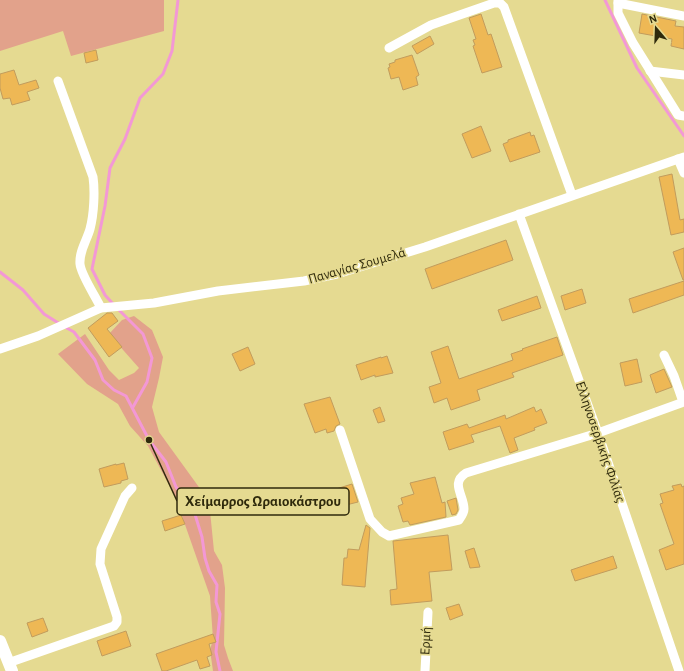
<svg xmlns="http://www.w3.org/2000/svg" width="684" height="671" viewBox="0 0 684 671" font-family="'Alegreya Sans',sans-serif">
<style>
.green{fill:#e2a28b}
.lines{fill:none;stroke-linecap:round;stroke-linejoin:round}
.stream{stroke:#f398d5;stroke-width:3}
.building{fill:#eeb855;stroke:#c19c5d}
.street{stroke:#fff;stroke-width:9}
.secondary{stroke:#fff;stroke-width:12}
.labels{text-anchor:middle;dominant-baseline:central;stroke-width:3.5;stroke-linejoin:round;paint-order:stroke}
.street-label{font-size:14px;fill:#2f2a0c;stroke:#e5da91}
.leader{fill:none;stroke:#2f2a0c;stroke-width:1.5}
.callout-dot{fill:#2f2a0c;stroke:#e5da91;stroke-width:1.5}
.callout{fill:#e5da91;stroke:#2f2a0c;stroke-width:1.5}
.callout-label{font-size:15px;text-anchor:middle;font-weight:bold;fill:#2f2a0c}
</style>
<rect width="100%" height="100%" fill="#e5da91"/>
<g class="green">
<polygon points="0,0 164,0 164,31 71,56 63,31 0,51"/>
<polygon points="134,316 152,330 163,357 159,378 152,407 159,432 209,501 214,551 222,565 225,588 224,645 228,658 233,671 213,671 210,650 213,639 210,596 175,496 148,446 130,426 118,404 87,384 58,354 85,334 109,370 119,380 134,373 139,368 109,334 122,320"/>
</g>
<g class="lines">
<g class="stream">
<polyline points="605,0 637,68 684,136"/>
<polyline points="0,272 23,290 44,314 60,324"/>
<polyline points="114,305 105,295 92,269 105,206 110,168 125,139 140,98 163,74 172,51 178,0"/>
<polyline points="118,309 143,334 152,358 147,382 133,407"/>
<polyline points="65,327 74,332 95,360 103,380 114,390 126,396 149,440 166,462 176,487 193,508 202,537 205,558 209,571 217,585 216,602 220,614 216,652 220,671"/>
</g>
</g>
<g class="building">
<polygon points="481,14 488,35 491,34 502,67 482,73 473,46 475,45 473,40 476,39 469,18"/>
<polygon points="642,14 676,21 675,26 684,27 684,49 671,46 672,39 639,33"/>
<polygon points="430,36 434,44 417,54 412,46"/>
<polygon points="96,50 98,60 86,63 84,53"/>
<polygon points="412,55 419,75 416,77 418,85 403,90 399,77 391,79 388,68 390,67 389,64 395,62 395,60"/>
<polygon points="14,70 19,85 36,80 39,88 27,92 30,100 12,105 10,98 3,99 0,88 0,74"/>
<polygon points="481,126 491,151 472,158 462,134"/>
<polygon points="530,132 531,136 534,135 540,152 510,162 503,144 508,142 508,140"/>
<polygon points="672,174 680,220 684,219 684,232 671,235 659,177"/>
<polygon points="506,240 513,260 432,289 425,269"/>
<polygon points="684,248 684,280 683,280 673,252"/>
<polygon points="684,281 684,295 633,313 629,299"/>
<polygon points="582,289 586,303 565,310 561,296"/>
<polygon points="537,296 541,308 502,321 498,310"/>
<polygon points="107,313 112,313 118,321 107,329 122,347 109,357 88,328"/>
<polygon points="557,337 563,355 512,373 514,377 477,390 480,400 451,410 447,398 434,403 429,387 441,383 431,352 448,346 459,379 513,360 511,354 523,350 522,349"/>
<polygon points="248,347 255,364 240,371 232,354"/>
<polygon points="387,356 393,373 375,377 375,375 361,380 356,365 381,357 381,358"/>
<polygon points="637,359 642,382 625,386 620,363"/>
<polygon points="664,369 672,387 656,393 650,375"/>
<polygon points="330,397 340,424 336,426 334,431 327,433 326,429 315,433 304,404"/>
<polygon points="380,407 385,421 378,423 373,410"/>
<polygon points="534,407 536,412 541,409 547,423 534,428 535,430 514,438 518,450 510,453 500,426 471,435 474,442 449,450 443,432 467,424 469,428 505,415 506,419"/>
<polygon points="124,463 128,479 121,481 121,483 104,487 99,469 116,464 116,465"/>
<polygon points="435,477 442,503 445,502 446,517 410,525 408,521 403,522 398,506 403,504 401,498 414,494 410,483"/>
<polygon points="352,484 358,502 346,505 345,503 340,504 336,489"/>
<polygon points="681,484 682,487 684,486 684,564 666,570 659,550 674,544 660,504 663,503 660,494 674,490 672,486"/>
<polygon points="456,498 458,510 456,514 452,515 447,501"/>
<polygon points="181,515 185,524 165,531 162,521"/>
<polygon points="366,525 370,528 365,587 342,585 344,558 347,558 348,549 359,550"/>
<polygon points="448,535 452,570 429,572 432,601 391,605 390,590 397,589 393,541"/>
<polygon points="474,548 480,567 470,568 465,551"/>
<polygon points="613,556 617,568 575,581 571,570"/>
<polygon points="459,604 463,615 450,620 446,608"/>
<polygon points="43,618 48,631 32,637 27,623"/>
<polygon points="126,631 131,646 102,656 97,641"/>
<polygon points="213,634 216,642 209,644 212,655 207,657 210,666 200,669 197,660 166,671 162,671 156,654"/>
</g>
<g class="lines">
<g class="street">
<polyline points="618,0 618,13 633,43 678,115 684,116"/>
<polyline points="618,3 684,16"/>
<polyline points="389,48 431,25 494,3 500,3 504,7 572,195"/>
<polyline points="650,71 684,75"/>
<path d="M58 81 93 177C95 191 94 214 90 229 87 240 79 251 80 264 81 275 96 297 101 308"/>
<polyline points="678,159 684,173"/>
<polyline points="519,214 598,433 679,671"/>
<polyline points="0,349 38,336 101,308 154,303 218,291 304,281 337,274 425,247 684,157"/>
<path d="M340 430 370 519 382 532 389 536 459 520C461 517 464 513 464 509 464 495 450 483 466 473L598 433 681 403 682 399 674 376 664 355"/>
<polyline points="8,663 114,626 117,622 117,617 100,564 101,549 125,496 132,488"/>
<polyline points="425,671 428,612"/>
</g>
<polyline class="secondary" points="0,641 12,671"/>
</g>
<g class="labels">
<g class="street-label">
<text transform="translate(357 266) rotate(-16)">Παναγίας Σουμελά</text>
<text transform="translate(600 442) rotate(71)">Ελληνοσερβικής Φιλίας</text>
<text transform="translate(426 641) rotate(-87)">Ερμή</text>
</g>
</g>
<path class="leader" d="M149 440L177 501"/>
<circle class="callout-dot" cx="149" cy="440" r="4"/>
<rect class="callout" x="177" y="488" width="172" height="27" rx="4"/>
<g class="callout-label">
<text x="263" y="506">Χείμαρρος Ωραιοκάστρου</text>
</g>
<g transform="translate(656 28) rotate(341)" stroke="#e5da91" stroke-width="3" paint-order="stroke">
<path d="M0-3L7 15L0 10L-7 15Z" fill="#2f2a0c"/>
<text y="-6" font-size="11" font-weight="bold" text-anchor="middle" fill="#2f2a0c">N</text>
</g>
</svg>
